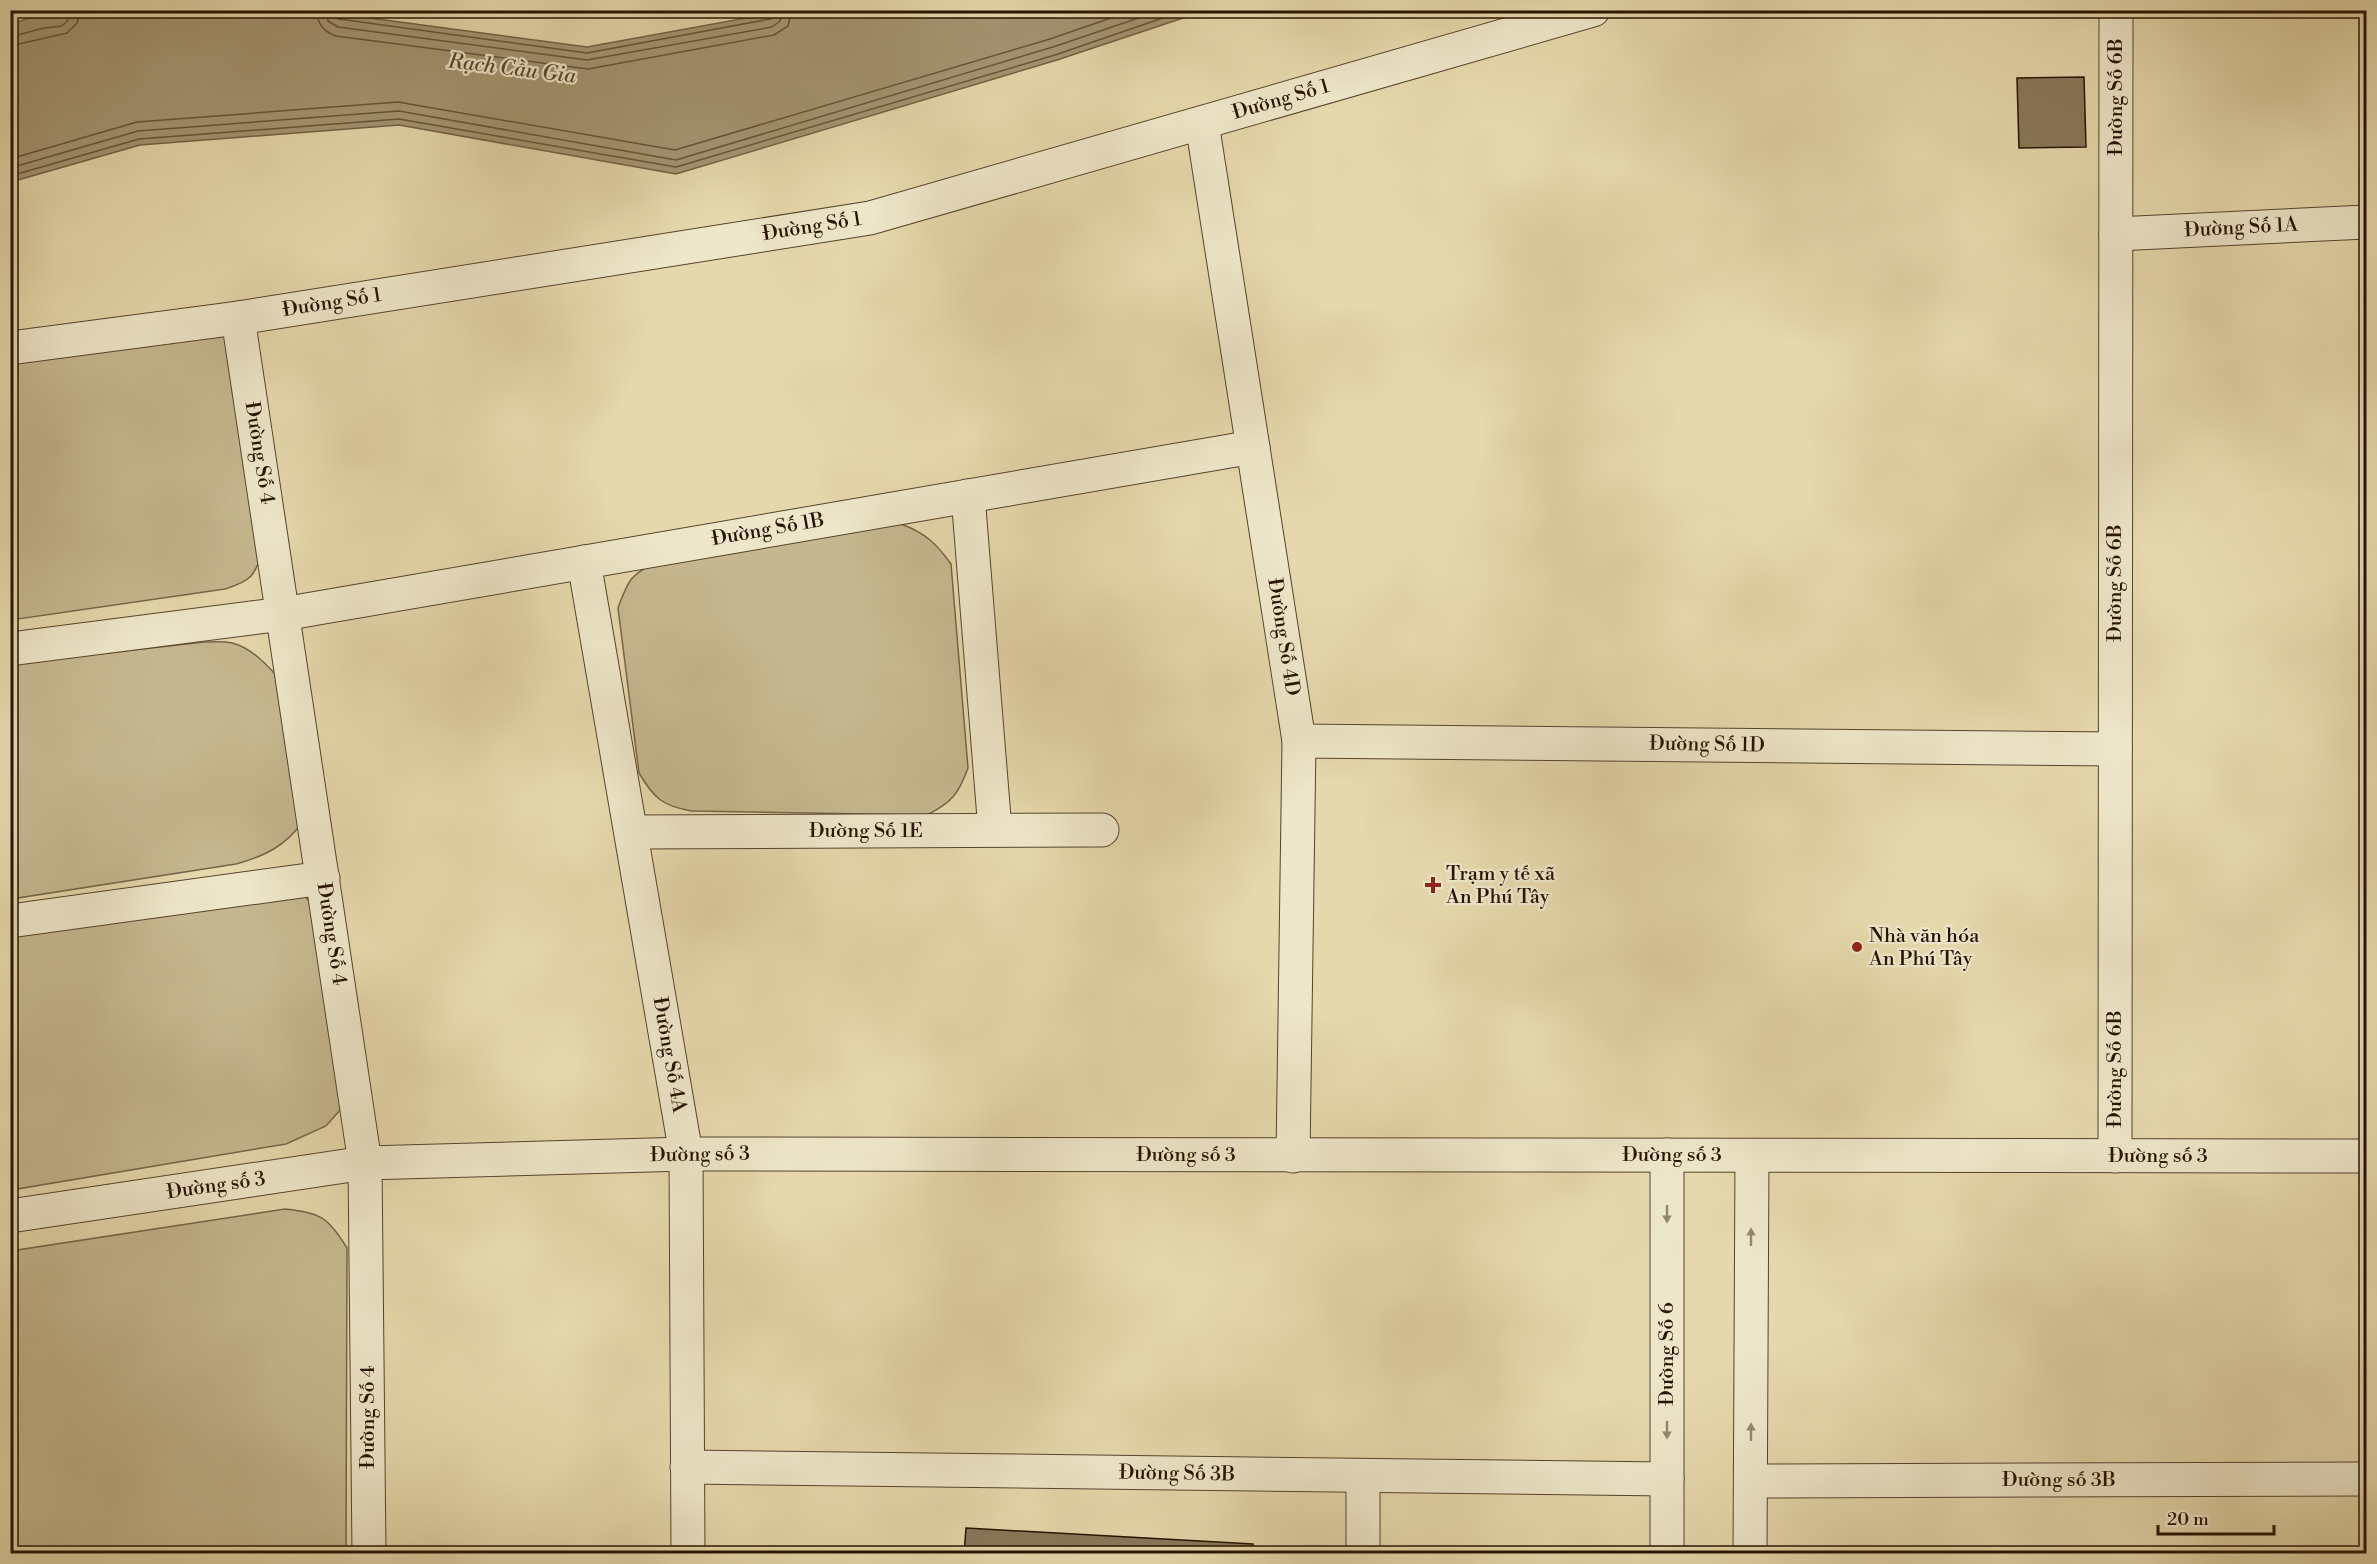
<svg xmlns="http://www.w3.org/2000/svg" width="2377" height="1564" viewBox="0 0 2377 1564" font-family="'Libre Bodoni',serif">
<style>
.green{fill:#c5b78f;stroke:#766548;stroke-width:1.5}
.water{fill:#a49572;stroke:#726145;stroke-width:1.5}
.lines{fill:none;stroke-linecap:round;stroke-linejoin:round}
.shore{stroke:#66543a;stroke-width:1.5}
.building{fill:#8a795a;stroke:#271301;stroke-width:1.5}
.minor-casing{stroke:#56442c;stroke-width:35}
.minor{stroke:#eee6c9;stroke-width:33}
.oneway{fill:#94876f}
.poi-dot{fill:#8f2418;stroke:#eee6c9;stroke-width:2}
.labels{text-anchor:middle;dominant-baseline:central;stroke-width:4.5;stroke-linejoin:round;paint-order:stroke}
.street-label{font-size:20px;fill:#271301;stroke:#eee6c9}
.poi-label{font-size:20px;fill:#271301;stroke:#eee6c9;text-anchor:start}
.water-label{font-size:21px;font-style:italic;fill:#59472e;stroke:#eee6c9}
</style>
<rect width="100%" height="100%" fill="#e5d8ac"/>
<filter id="stains"><feTurbulence type="fractalNoise" baseFrequency=".00333" numOctaves="4"/><feColorMatrix values="0 0 0 0 .2 0 0 0 0 .09 0 0 0 0 .02 0 0 0 .5 -.17"/></filter>
<radialGradient id="worn" r=".72"><stop offset=".6" stop-color="#630" stop-opacity="0"/><stop offset="1" stop-color="#630" stop-opacity=".3"/></radialGradient>
<g class="green">
<path d="M225 335 263 550C255 576 251 581 225 589L11 620 10 361Z"/>
<path d="M901 524C925 533 936 543 951 564L968 768C958 795 952 802 927 815L692 811C662 806 654 798 639 773L618 608C628 580 631 573 660 561Z"/>
<path d="M204 642C213 642 223 641 232 643 253 648 270 668 284 684L304 820C286 846 265 856 236 864L11 899V664Z"/>
<polygon points="289,893 307,898 316,912 341,1109 326,1126 286,1144 11,1190 10,932"/>
<path d="M285 1209C321 1213 328 1217 347 1248L346 1553H11V1251Z"/>
</g>
<polygon class="water" points="110,10 318,11 587,47 785,11 1204,11 1057,60 676,174 399,125 140,145 11,182 11,24 41,14"/>
<g class="lines">
<g class="shore">
<path d="M317 10C317 24 324 32 336 36L588 69 774 35 788 26 792 10"/>
<polyline points="326,10 328,21 338,27 587,60 772,27 780,21 783,10"/>
<polyline points="333,10 334,16 339,19 587,53 770,19 775,16 776,10"/>
<polyline points="10,37 44,28 62,26 68,20 71,10"/>
<polyline points="10,46 67,33 77,23 80,10"/>
<polyline points="10,159 137,122 398,102 675,150 1050,39 1134,10"/>
<polyline points="10,168 138,131 399,111 676,160 1053,47 1162,10"/>
<polyline points="10,176 139,139 399,119 676,167 1055,55 1186,10"/>
</g>
</g>
<g class="building">
<polygon points="2084,77 2086,147 2019,148 2017,78"/>
<polygon points="966,1528 1253,1544 1253,1554 964,1554"/>
</g>
<g class="lines">
<g class="minor-casing">
<g id="minor">
<polyline points="1202,123 1299,741 1293,1156"/>
<polyline points="2116,234 2366,222"/>
<polyline points="238,318 365,1163 369,1554"/>
<polyline points="10,348 238,318 870,218 1593,10"/>
<polyline points="968,496 995,830"/>
<polyline points="584,562 686,1154 688,1554"/>
<polyline points="10,649 283,614 1253,447"/>
<polyline points="1299,741 2115,749"/>
<polyline points="631,832 1102,830"/>
<polyline points="10,921 323,878"/>
<polyline points="1667,1155 1667,1554"/>
<polyline points="2115,1156 2116,10"/>
<polyline points="10,1216 365,1163 686,1154 2366,1156"/>
<polyline points="687,1467 1667,1479"/>
<polyline points="1751,1481 2366,1479"/>
<polyline points="1363,1554 1363,1476"/>
<polyline points="1750,1554 1752,1156"/>
</g>
</g>
<use href="#minor" class="minor"/>
</g>
<defs><path id="oneway-solid" d="M-6-.8H1V-3.2L6.5 0L1 3.2V.8H-6Z" transform="scale(1.5)"/></defs>
<g class="oneway">
<use href="#oneway-solid" transform="translate(1667 1214) rotate(90)"/>
<use href="#oneway-solid" transform="translate(1751 1237) rotate(-90)"/>
<use href="#oneway-solid" transform="translate(1667 1430) rotate(90)"/>
<use href="#oneway-solid" transform="translate(1751 1432) rotate(-90)"/>
</g>
<g class="poi-dot">
<path d="M1430 876h6v6h6v6h-6v6h-6v-6h-6v-6h6z"/>
<circle cx="1857" cy="947" r="6"/>
</g>
<g class="labels">
<g class="street-label">
<text transform="translate(2116 97) rotate(-90)">Đường Số 6B</text>
<text transform="translate(1281 100) rotate(-16)">Đường Số 1</text>
<text transform="translate(812 227) rotate(-9)">Đường Số 1</text>
<text transform="translate(2241 228) rotate(-3)">Đường Số 1A</text>
<text transform="translate(332 303) rotate(-9)">Đường Số 1</text>
<text transform="translate(259 453) rotate(81)">Đường Số 4</text>
<text transform="translate(768 530) rotate(-10)">Đường Số 1B</text>
<text transform="translate(2115 583) rotate(-90)">Đường Số 6B</text>
<text transform="translate(1283 637) rotate(81)">Đường Số 4D</text>
<text transform="translate(1707 745) rotate(1)">Đường Số 1D</text>
<text x="866" y="831">Đường Số 1E</text>
<text transform="translate(331 934) rotate(81)">Đường Số 4</text>
<text transform="translate(669 1055) rotate(80)">Đường Số 4A</text>
<text transform="translate(2115 1069) rotate(-90)">Đường Số 6B</text>
<text transform="translate(700 1155) rotate(-1)">Đường số 3</text>
<text x="1186" y="1155">Đường số 3</text>
<text x="1672" y="1155">Đường số 3</text>
<text x="2158" y="1156">Đường số 3</text>
<text transform="translate(216 1186) rotate(-8)">Đường số 3</text>
<text transform="translate(1667 1354) rotate(-90)">Đường Số 6</text>
<text transform="translate(368 1417) rotate(-90)">Đường Số 4</text>
<text transform="translate(1177 1474) rotate(1)">Đường Số 3B</text>
<text x="2059" y="1480">Đường số 3B</text>
</g>
<g class="poi-label">
<text x="1446" y="874">Trạm y tế xã<tspan x="1446" dy="23">An Phú Tây</tspan></text>
<text x="1869" y="936">Nhà văn hóa<tspan x="1869" dy="23">An Phú Tây</tspan></text>
</g>
<g class="water-label">
<text transform="translate(512 69) rotate(7)">Rạch Cầu Gia</text>
</g>
</g>
<rect width="2377" height="1564" fill="none" stroke="#e5d8ac" stroke-width="36"/>
<rect x="12" y="12" width="2353" height="1540" fill="none" stroke="#271301" stroke-width="3"/>
<rect x="18" y="18" width="2341" height="1528" fill="none" stroke="#271301" stroke-width="1.5"/>
<path d="M2158 1525v9h116v-9" fill="none" stroke="#271301" stroke-width="3"/>
<text x="2167" y="1525" font-size="18" fill="#271301" stroke="#eee6c9" stroke-width="4.5" paint-order="stroke">20 m</text>
<rect width="100%" height="100%" filter="url(#stains)"/>
<rect width="100%" height="100%" fill="url(#worn)"/>
</svg>
